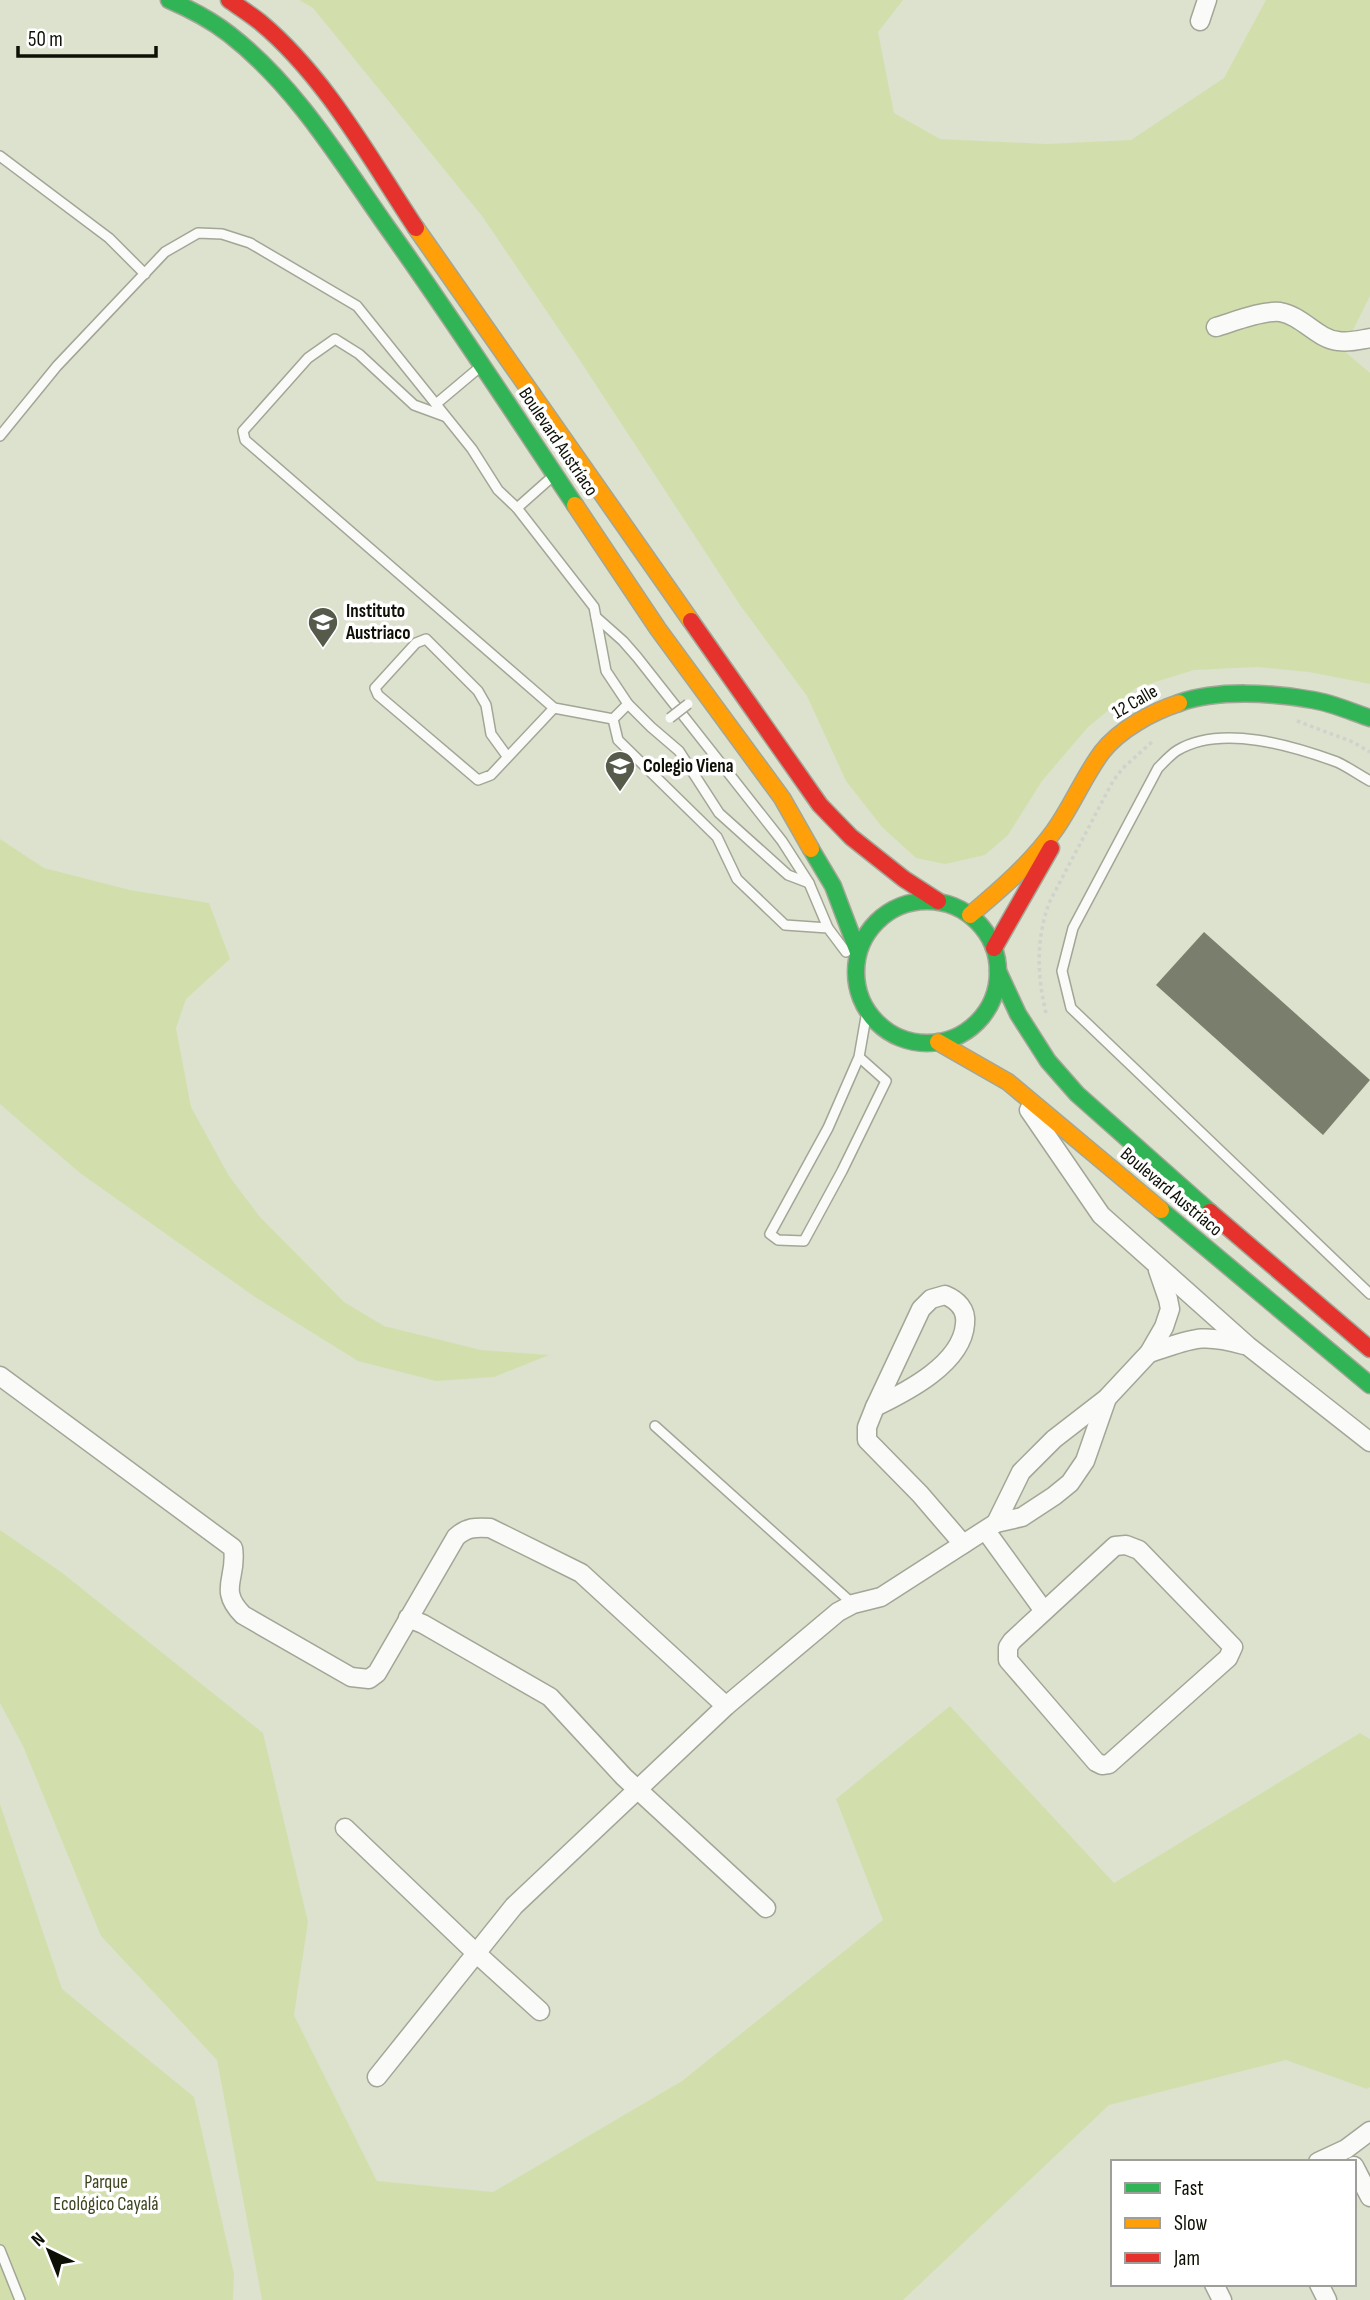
<svg xmlns="http://www.w3.org/2000/svg" width="1370" height="2300" viewBox="0 0 1370 2300" font-family="'Sofia Sans Condensed',sans-serif">
<style>
.green{fill:#d2dfad}
.building{fill:#7a7e6c}
.lines{fill:none;stroke-linecap:round;stroke-linejoin:round}
.lane-casing{stroke:#a2a696;stroke-width:12}
.street-casing{stroke:#a2a696;stroke-width:21}
.fast-casing{stroke:#a2a696;stroke-width:19}
.slow-casing{stroke:#a2a696;stroke-width:19}
.jam-casing{stroke:#a2a696;stroke-width:19}
.path{stroke:#d0d2cb;stroke-width:3.5;stroke-dasharray:3.5 3.5;stroke-linecap:butt}
.lane{stroke:#fafbf8;stroke-width:9}
.street{stroke:#fafbf8;stroke-width:18}
.fast{stroke:#30b455;stroke-width:16}
.slow{stroke:#ff9f0a;stroke-width:16}
.jam{stroke:#e5322d;stroke-width:16}
.lane-bridge-casing{stroke:#a2a696;stroke-width:12;stroke-linecap:butt}
.lane-bridge{stroke:#fafbf8;stroke-width:9}
.labels{text-anchor:middle;dominant-baseline:central;stroke-width:7;stroke-linejoin:round;paint-order:stroke}
.street-label{font-size:19px;fill:#0d1005;stroke:#fff}
.poi-label{font-size:19px;font-weight:bold;fill:#0d1005;stroke:#fff;text-anchor:start}
.park-label{font-size:19px;fill:#3b441d;stroke:#fff}
</style>
<rect width="100%" height="100%" fill="#dce2ce"/>
<g class="green">
<polygon points="299,0 903,0 878,32 894,113 940,139 1046,144 1131,140 1224,78 1266,0 1370,0 1370,296 1343,350 1370,373 1370,684 1309,672 1257,667 1194,670 1136,688 1088,727 1042,781 1008,835 985,855 945,864 916,858 882,827 846,781 807,696 740,605 577,356 482,216 313,8"/>
<polygon points="0,839 44,868 130,890 209,903 230,959 186,999 176,1028 191,1107 229,1176 260,1217 344,1302 384,1326 481,1350 549,1355 494,1377 436,1381 358,1361 255,1297 80,1173 0,1104"/>
<polygon points="0,1530 61,1572 263,1733 308,1922 294,2015 377,2181 493,2192 682,2081 883,1920 836,1799 950,1706 1114,1883 1360,1733 1370,1739 1370,2087 1367,2089 1286,2060 1109,2105 903,2300 262,2300 217,2060 101,1936 23,1746 0,1703"/>
<polygon points="0,1804 62,1989 194,2097 234,2274 233,2300 0,2300"/>
</g>
<polygon class="building" points="1204,932 1370,1080 1323,1135 1156,985"/>
<g class="lines">
<g class="lane-casing">
<g id="lane">
<polyline points="0,156 109,238 145,274"/>
<polyline points="436,404 480,367"/>
<polyline points="444,416 414,405 359,354 335,339 308,358 243,431 245,440 554,708 613,719 628,704"/>
<polyline points="0,436 57,366 165,252 198,233 222,234 250,243 357,306 472,449 498,490 517,508 594,607 606,671 628,704 651,727 679,751 719,813 788,875 809,883"/>
<polyline points="517,508 552,477"/>
<polyline points="596,617 623,641 637,657 782,841 809,883 828,928"/>
<polyline points="613,719 618,740 717,837 737,879 785,925 828,928 846,952"/>
<polyline points="507,756 491,734 486,705 478,691 426,639 416,643 375,688 378,695 478,780 491,775 554,708"/>
<path d="M1370 781C1359 775 1348 767 1337 762 1293 746 1222 724 1178 750 1171 754 1164 762 1158 768L1073 928 1062 971 1071 1008 1370 1294"/>
<polyline points="859,1057 886,1081 842,1171 804,1241 778,1240 770,1234 828,1128 859,1057 867,1011"/>
<polyline points="655,1426 853,1604"/>
<polyline points="0,2250 20,2300"/>
</g>
</g>
<g class="street-casing">
<g id="street">
<polyline points="1200,21 1207,0"/>
<path d="M1216 327C1233 322 1263 310 1280 312 1303 316 1317 339 1338 341 1349 343 1359 340 1370 338"/>
<polyline points="1029,1110 1101,1215 1248,1346 1370,1442"/>
<path d="M945 1295C957 1300 967 1309 965 1324 962 1364 906 1392 875 1407L921 1309 931 1299Z"/>
<path d="M1149 1353C1191 1340 1199 1332 1244 1345"/>
<path d="M0 1376 233 1548C238 1578 217 1589 243 1615L351 1677 369 1679 377 1673 456 1537C467 1527 476 1527 490 1528L581 1573 726 1706"/>
<polyline points="875,1407 867,1427 867,1440 920,1494 963,1544"/>
<polyline points="996,1523 1021,1472 1054,1439 1107,1398 1149,1353 1164,1327 1170,1309 1168,1299 1158,1270"/>
<polyline points="986,1531 1044,1611"/>
<polygon points="1126,1545 1139,1550 1233,1647 1228,1658 1109,1764 1102,1765 1096,1762 1008,1660 1008,1647 1012,1641 1115,1546"/>
<polyline points="408,1618 423,1624 550,1697 624,1777 766,1908"/>
<polyline points="345,1828 476,1953 540,2011"/>
<polyline points="377,2077 514,1906 726,1706 838,1612 853,1604 881,1597 996,1523 1022,1517 1054,1496 1070,1483 1085,1461 1107,1398"/>
<polyline points="1318,2162 1346,2149 1370,2131"/>
<polyline points="1354,2166 1370,2197"/>
<polyline points="1214,2284 1222,2300"/>
<polyline points="1319,2284 1327,2300"/>
</g>
</g>
<g class="fast-casing">
<g id="fast">
<path d="M169 0C190 9 211 20 229 34 295 85 340 160 387 227 452 318 513 412 575 505"/>
<path d="M1179 703C1218 689 1273 693 1313 700 1332 703 1352 712 1370 718"/>
<polyline points="811,849 833,886 858,952"/>
<circle cx="927" cy="972" r="71"/>
<polyline points="998,971 1018,1014 1048,1061 1077,1094 1210,1212"/>
<polyline points="1161,1210 1370,1385"/>
</g>
</g>
<g class="slow-casing">
<g id="slow">
<polyline points="416,228 691,621"/>
<polyline points="575,505 658,629 782,798 811,849"/>
<path d="M970 915C1000 890 1031 863 1054 831 1072 806 1084 776 1102 752 1120 729 1152 712 1179 703"/>
<polyline points="938,1042 1008,1082 1161,1210"/>
</g>
</g>
<g class="jam-casing">
<g id="jam">
<path d="M229 0C239 7 250 14 260 22 326 77 369 157 416 228"/>
<polyline points="691,621 820,805 851,837 904,879 938,901"/>
<polyline points="994,948 1051,848"/>
<polyline points="1210,1212 1370,1349"/>
</g>
</g>
<g class="path">
<polyline points="1297,721 1353,742 1370,752"/>
<path d="M1046 1013C1037 975 1036 940 1049 903L1113 781 1123 768 1153 741"/>
</g>
<use href="#lane" class="lane"/>
<use href="#street" class="street"/>
<use href="#fast" class="fast"/>
<use href="#slow" class="slow"/>
<use href="#jam" class="jam"/>
<g class="lane-bridge-casing">
<polyline id="lane-bridge" points="670,718 688,704"/>
</g>
<use href="#lane-bridge" class="lane-bridge"/>
</g>
<defs>
<g id="school-pin" transform="scale(1.575)"><path d="M0 17L-7.5 6A9.5 9.5 0 1 1 7.5 6Z" fill="#555a4b" stroke="#fff"/><path d="M0-5L7-2L0 1L-7-2ZM-4 1L0 2.5L4 1V4Q0 6-4 4Z" fill="#fff"/></g>
</defs>
<g fill-rule="evenodd">
<use href="#school-pin" x="323" y="622"/>
<use href="#school-pin" x="620" y="766"/>
</g>
<g class="labels">
<g class="street-label">
<text transform="translate(558 442) rotate(56)">Boulevard Austríaco</text>
<text transform="translate(1135 702) rotate(-30)">12 Calle</text>
<text transform="translate(1171 1192) rotate(40)">Boulevard Austríaco</text>
</g>
<g class="poi-label">
<text x="346" y="611">Instituto<tspan x="346" dy="22">Austriaco</tspan></text>
<text x="643" y="766">Colegio Viena</text>
</g>
<g class="park-label">
<text x="106" y="2182">Parque<tspan x="106" dy="22">Ecológico Cayalá</tspan></text>
</g>
</g>
<rect x="1111" y="2160" width="245" height="126" fill="#ffffff" stroke="#9e9f9b" stroke-width="2"/>
<rect x="1125" y="2183" width="35" height="10" fill="#30b455" stroke="#9e9f9b" stroke-width="2"/>
<text x="1174" y="2195" font-size="21" fill="#0d1005">Fast</text>
<rect x="1125" y="2218" width="35" height="10" fill="#ff9f0a" stroke="#9e9f9b" stroke-width="2"/>
<text x="1174" y="2230" font-size="21" fill="#0d1005">Slow</text>
<rect x="1125" y="2253" width="35" height="10" fill="#e5322d" stroke="#9e9f9b" stroke-width="2"/>
<text x="1174" y="2265" font-size="21" fill="#0d1005">Jam</text>
<g transform="translate(49 2251) rotate(317)" stroke="#ffffff" stroke-width="5" paint-order="stroke">
<path d="M0-5L12 26L0 18L-12 26Z" fill="#0d1005"/>
<text y="-10" font-size="19" font-weight="bold" text-anchor="middle" fill="#0d1005">N</text>
</g>
<path d="M18 46v10h138v-10" fill="none" stroke="#0d1005" stroke-width="3.5"/>
<text x="28" y="46" font-size="21" fill="#0d1005" stroke="#ffffff" stroke-width="5" paint-order="stroke">50 m</text>
</svg>
